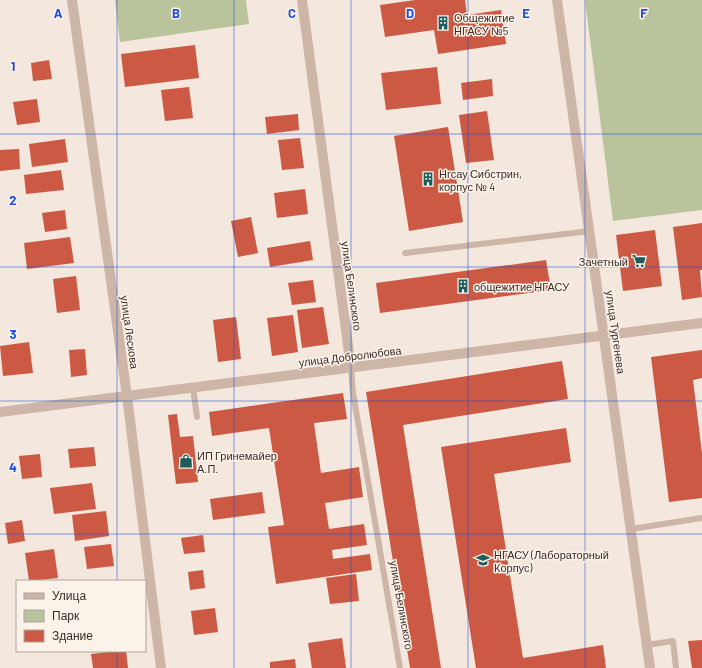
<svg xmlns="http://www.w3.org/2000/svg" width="702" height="668" viewBox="0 0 702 668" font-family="Barlow,sans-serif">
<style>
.green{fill:#bac49c}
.building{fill:#cc5943}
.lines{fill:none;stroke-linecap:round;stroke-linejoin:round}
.lane{stroke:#cdb6a8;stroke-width:6}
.street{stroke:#cdb6a8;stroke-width:10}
.grid{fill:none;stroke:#1d4ed8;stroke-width:1;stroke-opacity:0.55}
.labels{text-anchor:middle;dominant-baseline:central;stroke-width:3;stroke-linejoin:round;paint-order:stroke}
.poi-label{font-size:11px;fill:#392d29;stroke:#fbf2ea;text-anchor:start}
.street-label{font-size:11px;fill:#392d29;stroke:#fbf2ea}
.grid-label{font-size:13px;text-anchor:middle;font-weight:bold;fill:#1d4ed8;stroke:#fbf2ea;stroke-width:3;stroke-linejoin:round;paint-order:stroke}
</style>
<rect width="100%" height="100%" fill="#f4e7dd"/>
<g class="green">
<polygon points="115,0 246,0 249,24 120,42"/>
<polygon points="585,0 702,0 702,210 613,221"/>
</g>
<g class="building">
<polygon points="415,0 465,0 467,15 501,10 506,44 438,54 434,30 385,37 380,5"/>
<polygon points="195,45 199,78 125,87 121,54"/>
<polygon points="49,60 52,79 33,81 31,63"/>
<polygon points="437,67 441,104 386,110 381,73"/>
<polygon points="492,79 493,96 463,100 461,83"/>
<polygon points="189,87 193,118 165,121 161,90"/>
<polygon points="37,99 40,122 17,125 13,102"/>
<polygon points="487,111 494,160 466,163 459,115"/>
<polygon points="298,114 299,130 267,134 265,117"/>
<polygon points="448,127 463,222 409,231 394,136"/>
<polygon points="300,138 304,168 282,170 278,140"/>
<polygon points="65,139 68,162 32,167 29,144"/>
<polygon points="19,149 20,169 0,171 0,150"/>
<polygon points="61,170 64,190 26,194 24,175"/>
<polygon points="305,189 308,214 277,218 274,193"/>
<polygon points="65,210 67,229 45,232 42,213"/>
<polygon points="251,217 258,253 238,257 231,221"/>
<polygon points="702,223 702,270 700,270 702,297 682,300 673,227"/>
<polygon points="655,230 662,286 623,291 616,235"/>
<polygon points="70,237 74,263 27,269 24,243"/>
<polygon points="310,241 313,260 270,267 267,248"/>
<polygon points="546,260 551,290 380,313 376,283"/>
<polygon points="76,276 80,310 57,313 53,279"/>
<polygon points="313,280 316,302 292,305 288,283"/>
<polygon points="323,307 329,344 302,348 297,310"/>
<polygon points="293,315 298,352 272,356 267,318"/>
<polygon points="236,317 241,359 218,362 213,320"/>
<polygon points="29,342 33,373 3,376 0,346"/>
<polygon points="85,349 87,375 71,377 69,350"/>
<polygon points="702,350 702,378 693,380 702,453 702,498 669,502 651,357"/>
<polygon points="562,361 568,399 403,425 441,668 410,668 366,392"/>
<polygon points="343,393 347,419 314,423 321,473 359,467 363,497 325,503 329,529 364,524 367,545 332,550 333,559 370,554 372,570 276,584 268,527 284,525 269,428 212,436 209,412"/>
<polygon points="177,414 180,437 193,436 198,482 176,484 168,415"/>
<polygon points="566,428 571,462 494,474 523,658 603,645 606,668 476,668 441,447"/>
<polygon points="94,447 96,466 70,468 68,449"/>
<polygon points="40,454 42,477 22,479 19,456"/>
<polygon points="92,483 96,509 54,514 50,488"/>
<polygon points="262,492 265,513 213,520 210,499"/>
<polygon points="106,511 109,536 75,541 72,515"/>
<polygon points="22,520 25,541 8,544 5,523"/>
<polygon points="203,535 205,552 184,554 181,538"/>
<polygon points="111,544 114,566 87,569 84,547"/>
<polygon points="54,549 58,578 29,581 25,553"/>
<polygon points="203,570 205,588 190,590 188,572"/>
<polygon points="356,574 359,601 330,604 326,578"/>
<polygon points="215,608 218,632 194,635 191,611"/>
<polygon points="342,638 346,668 312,668 308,643"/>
<polygon points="702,640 702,668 692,668 688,641"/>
<polygon points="118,651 126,651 128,668 93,668 91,654"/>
<polygon points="295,659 296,668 270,668 270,662"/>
</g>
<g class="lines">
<g class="lane">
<polyline points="405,253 590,231"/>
<polyline points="351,368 353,393 400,668"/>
<polyline points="193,388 197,417"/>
<polyline points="631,529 702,518"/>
<polyline points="647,645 673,641 676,668"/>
</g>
<g class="street">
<polyline points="72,0 127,396 161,668"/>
<polyline points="302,0 351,368"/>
<polyline points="557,0 650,668"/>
<polyline points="0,412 702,323"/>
</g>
</g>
<path class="grid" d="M117 0V581M234 0V668M351 0V668M468 0V668M585 0V668M0 134H702M0 267H702M0 401H702M0 534H702M117 651V668"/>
<defs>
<g id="building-bare" transform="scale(1.08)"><path d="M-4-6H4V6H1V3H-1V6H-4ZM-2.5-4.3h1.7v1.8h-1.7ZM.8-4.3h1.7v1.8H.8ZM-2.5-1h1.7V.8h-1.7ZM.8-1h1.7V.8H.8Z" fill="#1c5d5c" stroke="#fbf2ea" stroke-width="2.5" paint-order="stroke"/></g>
<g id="supermarket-bare" transform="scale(1.08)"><path d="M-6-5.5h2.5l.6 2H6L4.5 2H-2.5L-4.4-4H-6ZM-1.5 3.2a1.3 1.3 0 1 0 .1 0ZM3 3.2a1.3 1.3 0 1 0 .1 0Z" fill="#1c5d5c" stroke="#fbf2ea" stroke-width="2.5" paint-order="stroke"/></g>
<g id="shop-bare" transform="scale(1.08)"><path d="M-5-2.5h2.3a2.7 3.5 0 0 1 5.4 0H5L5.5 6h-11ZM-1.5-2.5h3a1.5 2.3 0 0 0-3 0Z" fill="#1c5d5c" stroke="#fbf2ea" stroke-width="2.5" paint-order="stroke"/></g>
<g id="university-bare" transform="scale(1.08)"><path d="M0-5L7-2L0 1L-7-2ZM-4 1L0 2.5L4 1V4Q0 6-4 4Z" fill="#1c5d5c" stroke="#fbf2ea" stroke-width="2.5" paint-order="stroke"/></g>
</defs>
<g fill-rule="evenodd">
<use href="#building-bare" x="443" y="23"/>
<use href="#building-bare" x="428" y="179"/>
<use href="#supermarket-bare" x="639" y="261"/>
<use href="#building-bare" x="463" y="286"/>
<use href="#shop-bare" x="186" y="461"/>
<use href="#university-bare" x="483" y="560"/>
</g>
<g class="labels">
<g class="poi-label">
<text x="454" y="17">Общежитие<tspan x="454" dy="13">НГАСУ №5</tspan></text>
<text x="439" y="173">Нгсау Сибстрин,<tspan x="439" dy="13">корпус № 4</tspan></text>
<text x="628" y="261" text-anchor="end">Зачетный</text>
<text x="474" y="286">общежитие НГАСУ</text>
<text x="197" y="455">ИП Гринемайер<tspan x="197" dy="13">А.П.</tspan></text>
<text x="494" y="554">НГАСУ (Лабораторный<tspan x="494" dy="13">Корпус)</tspan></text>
</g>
<g class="street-label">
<text transform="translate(352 286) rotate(82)">улица Белинского</text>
<text transform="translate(130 332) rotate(82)">улица Лескова</text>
<text transform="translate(616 332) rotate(82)">улица Тургенева</text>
<text transform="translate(350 356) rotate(-7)">улица Добролюбова</text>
<text transform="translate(402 605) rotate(80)">улица Белинского</text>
</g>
</g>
<g class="grid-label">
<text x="58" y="18">A</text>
<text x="176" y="18">B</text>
<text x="292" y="18">C</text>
<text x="410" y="18">D</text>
<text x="526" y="18">E</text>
<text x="644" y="18">F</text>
<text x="13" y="71">1</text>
<text x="13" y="205">2</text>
<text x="13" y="339">3</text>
<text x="13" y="472">4</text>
</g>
<rect x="16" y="580" width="130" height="72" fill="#fbf2ea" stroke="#ada39d"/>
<rect x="24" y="593" width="20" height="6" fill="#cdb6a8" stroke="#ada39d"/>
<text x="52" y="600" font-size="12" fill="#392d29">Улица</text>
<rect x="24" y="610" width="20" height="12" fill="#bac49c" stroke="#ada39d"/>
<text x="52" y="620" font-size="12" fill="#392d29">Парк</text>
<rect x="24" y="630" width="20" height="12" fill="#cc5943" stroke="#ada39d"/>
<text x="52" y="640" font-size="12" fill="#392d29">Здание</text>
</svg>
